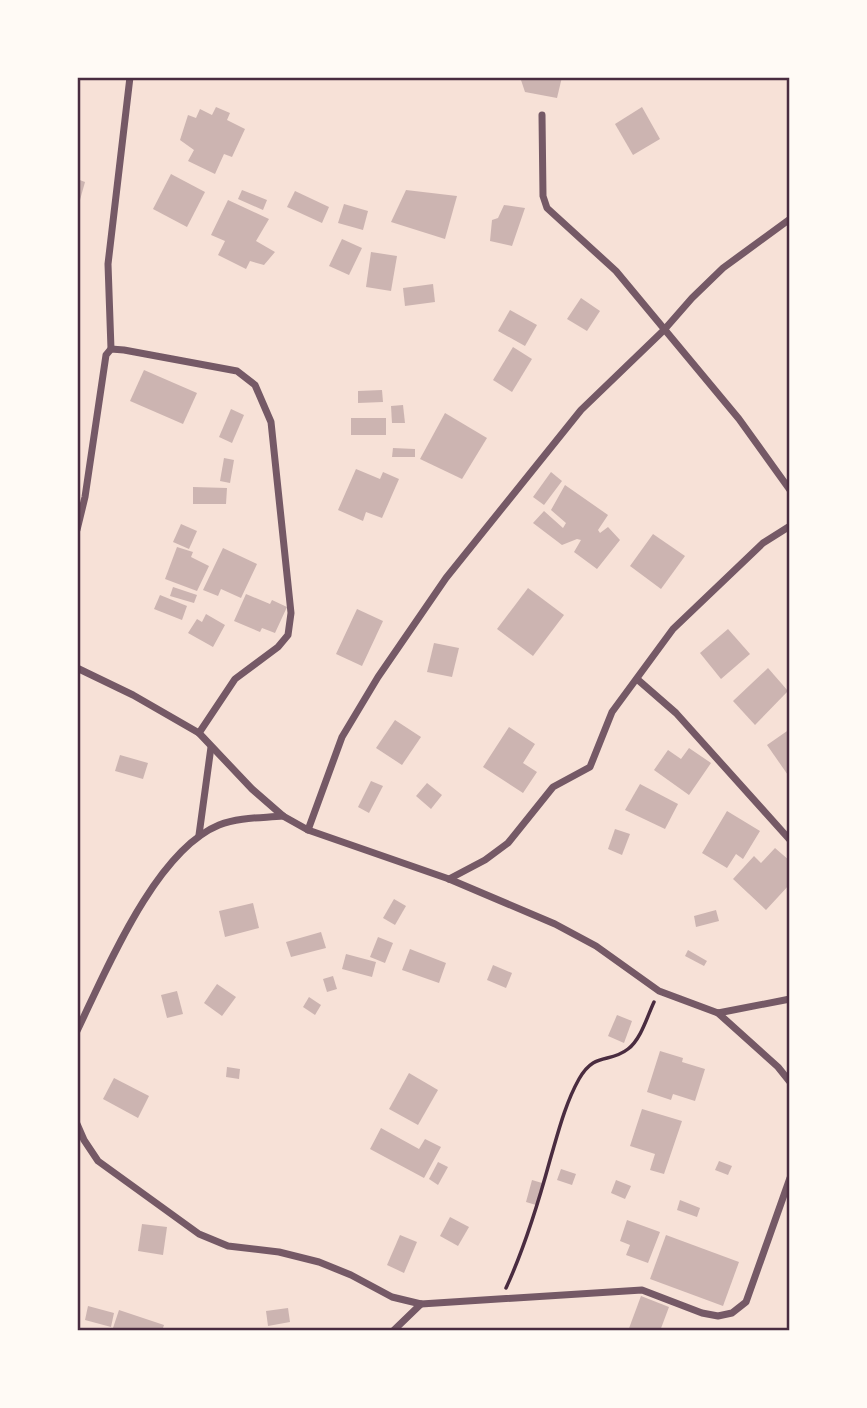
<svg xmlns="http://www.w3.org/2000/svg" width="867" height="1408" viewBox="0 0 867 1408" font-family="'IBM Plex Sans',sans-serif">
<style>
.building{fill:#ccb4b1}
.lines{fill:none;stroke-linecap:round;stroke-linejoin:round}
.path{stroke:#4a2c40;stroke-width:3.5}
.minor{stroke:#755966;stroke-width:7}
.neatline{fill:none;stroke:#4a2c40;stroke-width:2.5}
</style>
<rect width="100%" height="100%" fill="#f7e1d7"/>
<g class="building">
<polygon points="520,77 562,77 557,98 525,92"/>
<polygon points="216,107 230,113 227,120 245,129 232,157 224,154 215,174 188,161 194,150 180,140 188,115 196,118 200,109 212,115"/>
<polygon points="642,107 660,139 633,155 615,124"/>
<polygon points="171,174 205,192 187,227 153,209"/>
<polygon points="77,179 85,182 78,207 77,207"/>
<polygon points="242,190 267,200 263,210 238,199"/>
<polygon points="406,190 457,196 445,239 391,222"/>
<polygon points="295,191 329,207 322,223 287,207"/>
<polygon points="228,200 269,219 256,241 275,252 264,265 250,261 246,269 218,255 225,241 211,235"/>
<polygon points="344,204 368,211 363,230 338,223"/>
<polygon points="504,205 525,208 512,246 490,241 492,220 498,218"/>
<polygon points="342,239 362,248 349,275 329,266"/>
<polygon points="371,252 397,256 391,291 366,287"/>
<polygon points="433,284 435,302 405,306 403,288"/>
<polygon points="581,298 600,311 587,331 567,319"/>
<polygon points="510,310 537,325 525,346 498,331"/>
<polygon points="513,347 532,359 512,392 493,380"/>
<polygon points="144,370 197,393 183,424 130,401"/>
<polygon points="382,390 383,402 358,403 358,391"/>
<polygon points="403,405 405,423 392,423 391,406"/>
<polygon points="231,409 244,415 232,443 219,437"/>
<polygon points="445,413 487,438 462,479 420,459"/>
<rect x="351" y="418" width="35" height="17"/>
<polygon points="393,448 415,449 415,457 392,457"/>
<polygon points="224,458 234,460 230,483 220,481"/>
<polygon points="356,469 380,479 383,472 399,479 382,518 366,512 363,521 338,510"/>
<polygon points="551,472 562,481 544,505 533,497"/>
<polygon points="565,485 608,515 598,530 600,533 608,527 620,540 597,569 574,552 581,540 577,539 562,545 533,523 544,511 563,528 566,523 551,510"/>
<polygon points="193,487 227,488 226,504 193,504"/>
<polygon points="181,524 197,531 189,549 173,542"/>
<polygon points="653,534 685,556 661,589 630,566"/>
<polygon points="177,547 193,552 191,557 209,566 197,591 165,579"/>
<polygon points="223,548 257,564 241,598 221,589 218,596 203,590"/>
<polygon points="173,587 197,595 194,603 170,596"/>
<polygon points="528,588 564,615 533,656 497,629"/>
<polygon points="246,594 270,604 272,600 287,607 275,633 262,628 260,632 234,621"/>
<polygon points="160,595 187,606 182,620 154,609"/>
<polygon points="357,609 383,621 362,666 336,654"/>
<polygon points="206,614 225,625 213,647 188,633 197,619 202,622"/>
<polygon points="728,629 750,654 721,679 700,653"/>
<polygon points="434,643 459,648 452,677 427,672"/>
<polygon points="768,668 788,691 755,725 733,701"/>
<polygon points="395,720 421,737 402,765 376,748"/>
<polygon points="509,727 535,744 523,763 537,772 523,793 483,767"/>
<polygon points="790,729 790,778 767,745"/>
<polygon points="689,748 711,763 689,795 654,770 668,750 681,759"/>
<polygon points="120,755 148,763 143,779 115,771"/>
<polygon points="371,781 383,786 369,813 358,807"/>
<polygon points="427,783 442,795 431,809 416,796"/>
<polygon points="640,784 678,804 665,829 625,810"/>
<polygon points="727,811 760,831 743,859 736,854 727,868 702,853"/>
<polygon points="615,829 630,834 622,855 608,849"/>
<polygon points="775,848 790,861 790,884 766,910 733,879 754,856 761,863"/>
<polygon points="394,899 406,906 395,925 383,918"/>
<polygon points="253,903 259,928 225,937 219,911"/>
<polygon points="716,910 719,921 696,927 694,916"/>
<polygon points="321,932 326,948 291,957 286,942"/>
<polygon points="378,937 393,943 385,963 370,957"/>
<polygon points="410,949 446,963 439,983 402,970"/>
<polygon points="688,950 707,961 704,966 685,956"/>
<polygon points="346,954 376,962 372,977 342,969"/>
<polygon points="493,965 512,973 506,988 487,980"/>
<polygon points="333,976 337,989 327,992 323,979"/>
<polygon points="217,984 236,997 222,1016 204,1003"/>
<polygon points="177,991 183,1014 167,1018 161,995"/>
<polygon points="309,997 321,1005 315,1015 303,1007"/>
<polygon points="617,1015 632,1021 624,1043 608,1036"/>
<polygon points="660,1051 683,1058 682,1062 705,1069 695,1101 673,1094 671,1100 647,1092"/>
<polygon points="227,1067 240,1069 239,1079 226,1077"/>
<polygon points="409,1073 438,1090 418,1125 389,1109"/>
<polygon points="114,1078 149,1096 138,1118 103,1099"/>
<polygon points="642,1109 682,1121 664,1174 650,1170 655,1154 630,1146"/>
<polygon points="381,1128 419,1149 425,1139 441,1147 424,1178 370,1149"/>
<polygon points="719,1161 732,1166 728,1175 715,1170"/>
<polygon points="438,1162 448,1167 438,1185 429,1179"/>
<polygon points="561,1169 576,1174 572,1185 557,1180"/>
<polygon points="532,1180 542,1183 536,1205 526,1202"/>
<polygon points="616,1180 631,1186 625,1199 611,1193"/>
<polygon points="680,1200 700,1208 697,1217 677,1210"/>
<polygon points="450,1217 469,1227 458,1246 440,1236"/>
<polygon points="627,1220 660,1232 648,1263 626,1255 630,1245 620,1241"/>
<polygon points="142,1224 167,1227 163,1255 138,1251"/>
<polygon points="400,1235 417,1242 404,1273 387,1265"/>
<polygon points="666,1235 739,1262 723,1306 650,1279"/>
<polygon points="641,1296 669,1307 660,1331 628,1331"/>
<polygon points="88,1306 114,1313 111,1327 85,1320"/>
<polygon points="288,1308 290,1322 268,1326 266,1311"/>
<polygon points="119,1310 164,1325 162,1331 112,1331"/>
</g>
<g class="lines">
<path class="path" d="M506 1288C525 1247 538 1204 550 1160 558 1133 565 1104 579 1079 595 1051 609 1064 628 1049 641 1039 647 1017 654 1002"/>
<g class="minor">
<polyline points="542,115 543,196 547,208 616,271 739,419 790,490"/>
<polyline points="111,349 108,264 130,77"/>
<polyline points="77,530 85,497 106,355 111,349 124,350 237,371 255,385 271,422 291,613 288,635 278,647 235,679 199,733"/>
<polyline points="77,668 133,695 199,733 252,789 283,816 308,830 449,879 555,924 596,946 659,991 718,1013 790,999"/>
<polyline points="637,679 676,713 790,840"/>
<polyline points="308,830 342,737 378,677 446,578 581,410 664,330 692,298 723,268 790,219"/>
<polyline points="199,835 211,747"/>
<polyline points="449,879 485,860 508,843 553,787 590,767 612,712 673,629 763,543 790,526"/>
<polyline points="718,1013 778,1067 790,1082"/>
<path d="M77 1031C106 971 155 851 219 825 239 817 262 818 283 816"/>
<polyline points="77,1124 84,1140 98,1161 199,1234 228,1246 279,1252 319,1262 351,1275 392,1297 421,1304 642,1290 702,1313 718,1316 732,1313 746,1302 790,1178"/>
<polyline points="393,1331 421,1304"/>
</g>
</g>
<rect width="867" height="1408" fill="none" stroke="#fffaf5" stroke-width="158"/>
<rect x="79" y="79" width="709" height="1250" class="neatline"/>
</svg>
